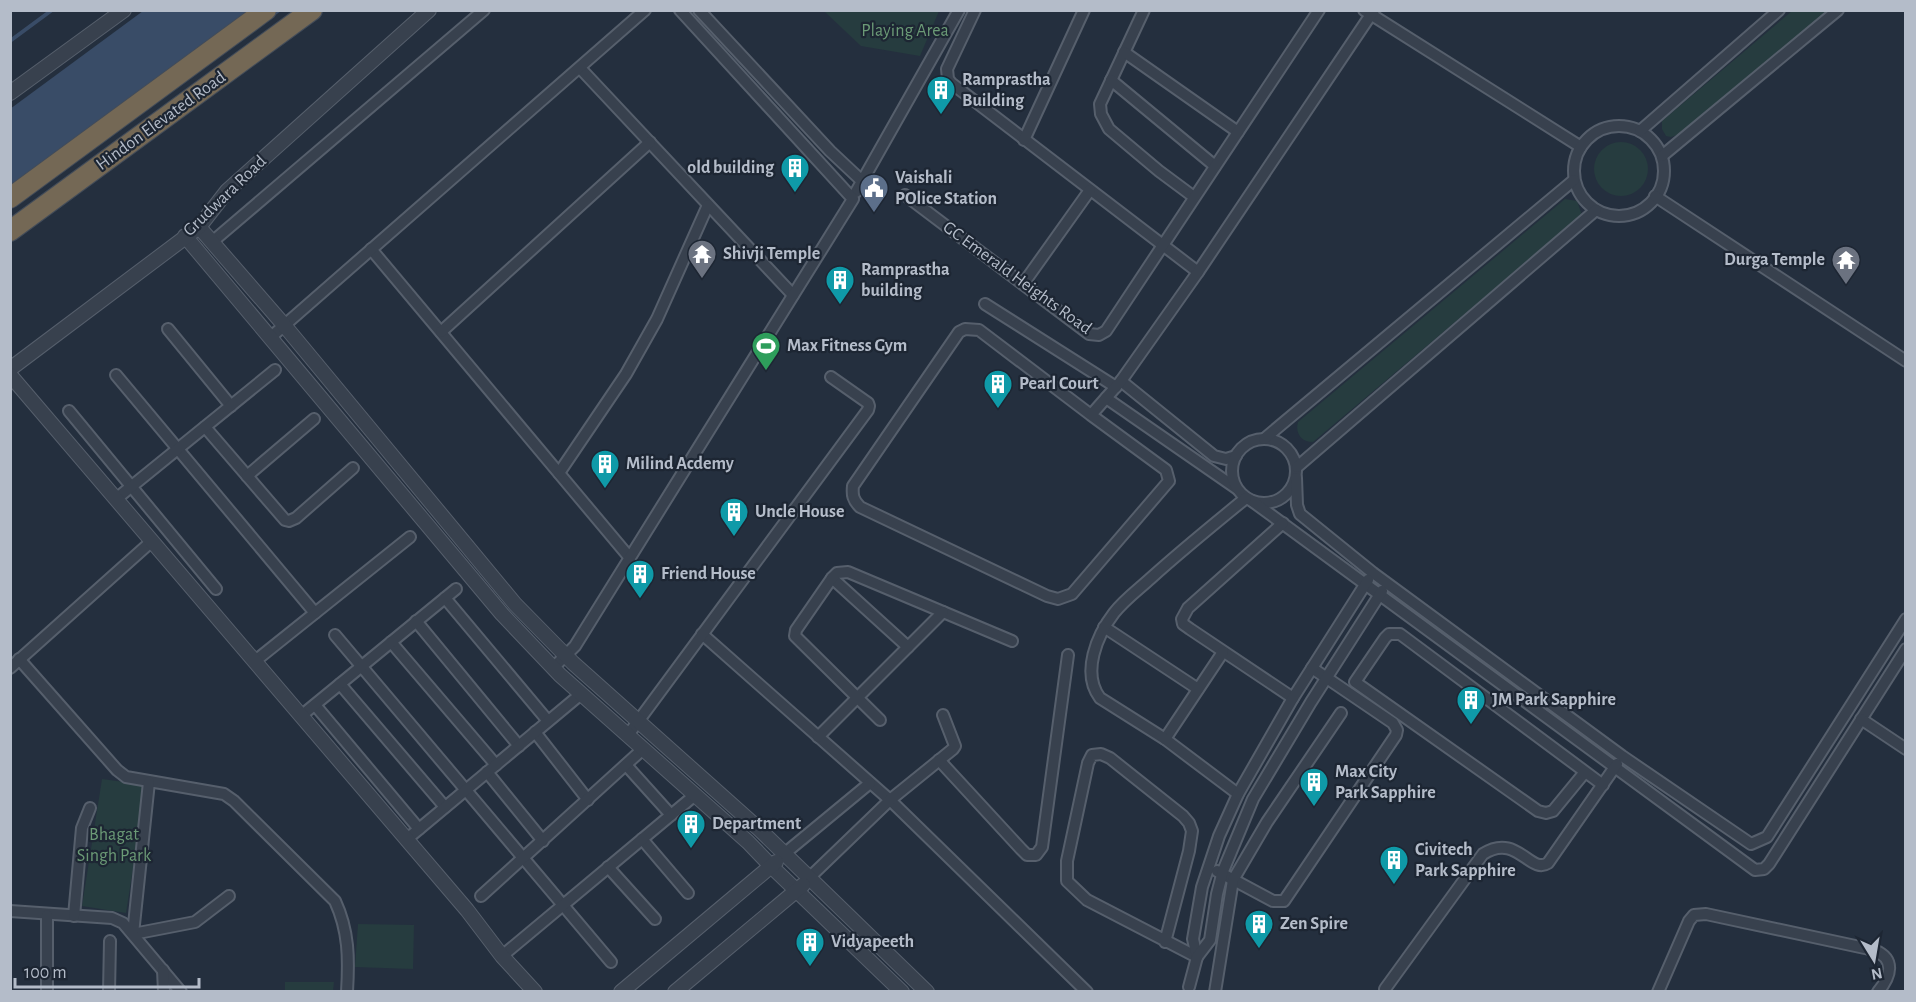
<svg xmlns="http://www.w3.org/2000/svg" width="1916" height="1002" viewBox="0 0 1916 1002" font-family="'Alegreya Sans',sans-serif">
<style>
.green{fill:#263c3f}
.water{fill:#394c67}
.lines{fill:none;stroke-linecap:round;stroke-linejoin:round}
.stream{stroke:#394c67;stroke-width:4}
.minor-casing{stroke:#565f6c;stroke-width:14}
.tertiary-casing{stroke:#565f6c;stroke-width:16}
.motorway-casing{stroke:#434c59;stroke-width:22}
.minor{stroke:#38414e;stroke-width:10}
.tertiary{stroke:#38414e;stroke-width:14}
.motorway{stroke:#746855;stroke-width:20}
.labels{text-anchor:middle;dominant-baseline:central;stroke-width:4.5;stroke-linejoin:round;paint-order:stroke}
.park-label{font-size:18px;fill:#6b9a76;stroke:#1d2633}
.poi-label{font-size:18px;font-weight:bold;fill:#b4bcc9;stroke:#1d2633;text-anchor:start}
.street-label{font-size:18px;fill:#b4bcc9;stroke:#1d2633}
</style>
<rect width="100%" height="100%" fill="#242f3e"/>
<g class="green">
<polygon points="824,11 939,11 920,56 861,46"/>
<polygon points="1792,11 1829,11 1680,134 1671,137 1666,136 1662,129 1662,121"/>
<circle cx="1621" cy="169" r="27"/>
<path d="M1565 199 1577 201 1582 215 1313 442C1301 442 1295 433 1298 422Z"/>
<polygon points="102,779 146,785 126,913 82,906"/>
<polygon points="358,924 414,925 413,969 355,967"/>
<polygon points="285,982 334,982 333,991 285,991"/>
</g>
<polygon class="water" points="143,11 281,11 11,208 10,109"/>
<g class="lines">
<polyline class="stream" points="10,41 52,10"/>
<g class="minor-casing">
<g id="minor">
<polyline points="699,10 830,151 862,181"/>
<polyline points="975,10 947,69 948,79 951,83 1198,272"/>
<polyline points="1144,10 1100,104 1101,114 1109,129 1159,171 1194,197"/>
<polyline points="1364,10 1581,147"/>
<polyline points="1124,52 1238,132"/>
<polyline points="580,68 793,295"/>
<polyline points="1111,80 1215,166"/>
<circle cx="1619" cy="171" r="45"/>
<polyline points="1640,131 1779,10"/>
<polyline points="1024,140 1084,10"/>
<polyline points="1662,156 1838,10"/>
<polyline points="856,192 959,10"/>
<polyline points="905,195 1089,334 1099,335 1106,331 1319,10"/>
<polyline points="1655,196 1906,361"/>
<polyline points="212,242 484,10"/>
<polyline points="371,249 630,558"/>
<polyline points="1023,284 1090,190"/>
<polyline points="985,304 1116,387"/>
<polyline points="168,329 231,406"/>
<polyline points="441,332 650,142"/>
<polyline points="271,337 645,10"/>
<polyline points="116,375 315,613"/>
<polyline points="1121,381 1214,456 1226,459 1236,456"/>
<polyline points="1106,398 1236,488"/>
<polyline points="69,411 216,589"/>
<path d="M1091 415 979 330 965 329 959 332 853 486C852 495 853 500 860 507L1047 596 1058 599 1072 594 1169 481 1166 470 1091 415 1121 381 1198 272 1374 10"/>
<polyline points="205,427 285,520 289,521 296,518 353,468"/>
<circle cx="1264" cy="471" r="32"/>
<polyline points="1264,439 1574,180"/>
<polyline points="1297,467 1596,210"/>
<polyline points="559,473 626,374 657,319 708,205"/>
<polyline points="247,476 314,419"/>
<polyline points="1296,478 1297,505 1300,514 1373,573 1622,756 1751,844 1767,837 1906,619"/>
<polyline points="116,499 275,370"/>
<polyline points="1252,501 1755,870 1764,869 1769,864 1906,649"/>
<polyline points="1283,523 1188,608 1182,619 1183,624 1190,629 1293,698"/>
<polyline points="832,578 908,647"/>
<polyline points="445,598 548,721"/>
<polyline points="416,621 519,746"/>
<polyline points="1104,627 1198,689"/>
<polyline points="702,634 890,800 1087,992"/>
<polyline points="335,635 611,962"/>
<polyline points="391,642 496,765"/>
<path d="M19 659 117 770 126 777 224 794 234 801 335 901C349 931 349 959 347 992"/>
<polyline points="255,661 410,537"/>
<polyline points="10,668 152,541"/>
<polyline points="553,668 575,646 853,199 680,10"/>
<polyline points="340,684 445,807"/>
<polyline points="315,705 419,829"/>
<polyline points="307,711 456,589"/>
<polyline points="1861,719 1906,749"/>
<polyline points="880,720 795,636 796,630 832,578 837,573 848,572 1012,641"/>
<polyline points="535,732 588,800"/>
<polyline points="628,735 868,410 869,406 868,403 831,377"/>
<polyline points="818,737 943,612"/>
<polyline points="1165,739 1223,652"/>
<polyline points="939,760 1021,849 1027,855 1036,855 1042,847 1068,655"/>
<polyline points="626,765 671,815"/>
<polyline points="487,772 543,841"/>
<polyline points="1585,772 1553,811 1546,813 1538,811 1355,682 1385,638 1389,634 1400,634 1603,785"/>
<polyline points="149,782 133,934 195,922 229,896"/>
<path d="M1238 794 1165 739 1100 698C1081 673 1097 635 1114 613 1124 600 1139 589 1151 578 1182 550 1214 524 1246 498"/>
<polyline points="407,839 581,694"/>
<polyline points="642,839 688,893"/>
<polyline points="784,854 870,783"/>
<polyline points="608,867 655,919"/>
<polyline points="1217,871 1273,901 1284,901 1396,735 1397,730 1393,723 1312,668"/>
<polyline points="810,877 890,800 953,749 955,746 943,715"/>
<polyline points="481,896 643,749"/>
<polyline points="10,911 112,918 123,923 181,992"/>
<polyline points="47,915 47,992"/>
<polyline points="74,916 82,828 90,808"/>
<polyline points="1165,942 1189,851 1192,831 1189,823 1183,816 1110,758 1101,754 1092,755 1088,763 1067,861 1067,881 1087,900 1197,957"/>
<polyline points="502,956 695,795"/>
<polyline points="1197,957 1193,939 1202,887 1219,836 1238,794 1293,698 1368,580"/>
<polyline points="163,970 164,992"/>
<polyline points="1189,987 1197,957 1210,940 1217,894 1223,871 1253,799 1311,702 1382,591"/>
<path d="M1385 989 1483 854C1517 832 1530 875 1548 863L1617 764"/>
<polyline points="109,992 110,941"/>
<polyline points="1215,992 1233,880 1267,822 1341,713"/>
<path d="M1658 992 1689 921 1694 915 1706 914 1874 950C1896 959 1891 976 1878 992"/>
</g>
</g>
<g class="tertiary-casing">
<g id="tertiary">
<polyline points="10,93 124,10"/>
<polyline points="199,227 284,325 515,604 573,663 759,829 927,992"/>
<polyline points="185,236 502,614 560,675 748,842 772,867 902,992"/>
<polyline points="10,369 199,227 227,191 429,10"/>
<polyline points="10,375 467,910 502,956 535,992"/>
<polyline points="621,992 776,862"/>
<polyline points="675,992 803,885"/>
</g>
</g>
<g class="motorway-casing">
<g id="motorway">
<polyline points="10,198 266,10"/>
<polyline points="10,231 312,10"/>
</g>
</g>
<use href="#minor" class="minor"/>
<use href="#tertiary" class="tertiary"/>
<use href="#motorway" class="motorway"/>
</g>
<defs>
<g id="building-pin" transform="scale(1.5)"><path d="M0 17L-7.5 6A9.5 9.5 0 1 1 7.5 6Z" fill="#0f9aa8" stroke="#1d2633"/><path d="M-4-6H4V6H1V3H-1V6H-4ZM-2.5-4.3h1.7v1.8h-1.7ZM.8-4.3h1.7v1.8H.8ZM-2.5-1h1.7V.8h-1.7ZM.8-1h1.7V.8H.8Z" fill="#fff"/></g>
<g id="civic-pin" transform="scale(1.5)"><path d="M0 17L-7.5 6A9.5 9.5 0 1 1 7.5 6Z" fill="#5c6f8a" stroke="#1d2633"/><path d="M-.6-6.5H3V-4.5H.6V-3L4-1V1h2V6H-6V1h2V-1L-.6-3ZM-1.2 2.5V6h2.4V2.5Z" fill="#fff"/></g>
<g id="temple-pin" transform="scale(1.5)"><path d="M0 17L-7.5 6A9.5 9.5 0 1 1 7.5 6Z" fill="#6b7280" stroke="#1d2633"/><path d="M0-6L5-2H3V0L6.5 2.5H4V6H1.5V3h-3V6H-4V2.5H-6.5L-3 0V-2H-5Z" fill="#fff"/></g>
<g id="stadium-pin" transform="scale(1.5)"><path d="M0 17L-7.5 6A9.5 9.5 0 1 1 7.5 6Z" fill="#2e9e5b" stroke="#1d2633"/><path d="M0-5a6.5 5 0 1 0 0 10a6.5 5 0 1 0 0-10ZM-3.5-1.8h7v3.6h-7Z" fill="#fff"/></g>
</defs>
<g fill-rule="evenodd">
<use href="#building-pin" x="941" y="90"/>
<use href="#building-pin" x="795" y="168"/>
<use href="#civic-pin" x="874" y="188"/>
<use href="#temple-pin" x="702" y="254"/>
<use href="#temple-pin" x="1846" y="260"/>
<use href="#building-pin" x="840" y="280"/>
<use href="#stadium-pin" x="766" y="346"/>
<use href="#building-pin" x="998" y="384"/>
<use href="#building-pin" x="605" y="464"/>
<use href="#building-pin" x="734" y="512"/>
<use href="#building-pin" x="640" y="574"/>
<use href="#building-pin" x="1471" y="700"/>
<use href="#building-pin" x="1314" y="782"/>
<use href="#building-pin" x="691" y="824"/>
<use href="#building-pin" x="1394" y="860"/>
<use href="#building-pin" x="1259" y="924"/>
<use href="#building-pin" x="810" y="942"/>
</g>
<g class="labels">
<g class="park-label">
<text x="905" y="31">Playing Area</text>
<text x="114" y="835">Bhagat<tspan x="114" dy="21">Singh Park</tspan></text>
</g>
<g class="poi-label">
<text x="962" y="80">Ramprastha<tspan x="962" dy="21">Building</tspan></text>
<text x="774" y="168" text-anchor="end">old building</text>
<text x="895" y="178">Vaishali<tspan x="895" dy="21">POlice Station</tspan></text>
<text x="723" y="254">Shivji Temple</text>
<text x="1825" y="260" text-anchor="end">Durga Temple</text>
<text x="861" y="270">Ramprastha<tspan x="861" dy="21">building</tspan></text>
<text x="787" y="346">Max Fitness Gym</text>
<text x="1019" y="384">Pearl Court</text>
<text x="626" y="464">Milind Acdemy</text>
<text x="755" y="512">Uncle House</text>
<text x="661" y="574">Friend House</text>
<text x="1492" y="700">JM Park Sapphire</text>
<text x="1335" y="772">Max City<tspan x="1335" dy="21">Park Sapphire</tspan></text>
<text x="712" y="824">Department</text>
<text x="1415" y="850">Civitech<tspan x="1415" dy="21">Park Sapphire</tspan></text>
<text x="1280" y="924">Zen Spire</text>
<text x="831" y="942">Vidyapeeth</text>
</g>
<g class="street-label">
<text transform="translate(161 121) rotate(-36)">Hindon Elevated Road</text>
<text transform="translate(225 196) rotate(-44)">Grudwara Road</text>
<text transform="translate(1017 278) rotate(36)">GC Emerald Heights Road</text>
</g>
</g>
<rect width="1916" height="1002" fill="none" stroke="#b4bcc9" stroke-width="24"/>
<g transform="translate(1874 960) rotate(169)" stroke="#1d2633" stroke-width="4.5" paint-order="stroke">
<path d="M0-4.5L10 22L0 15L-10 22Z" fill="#b4bcc9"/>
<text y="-9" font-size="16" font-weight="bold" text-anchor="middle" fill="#b4bcc9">N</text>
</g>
<path d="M15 978v9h184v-9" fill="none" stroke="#b4bcc9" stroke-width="3"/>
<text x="24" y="978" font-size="18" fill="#b4bcc9" stroke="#1d2633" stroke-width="4.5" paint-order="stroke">100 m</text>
</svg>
